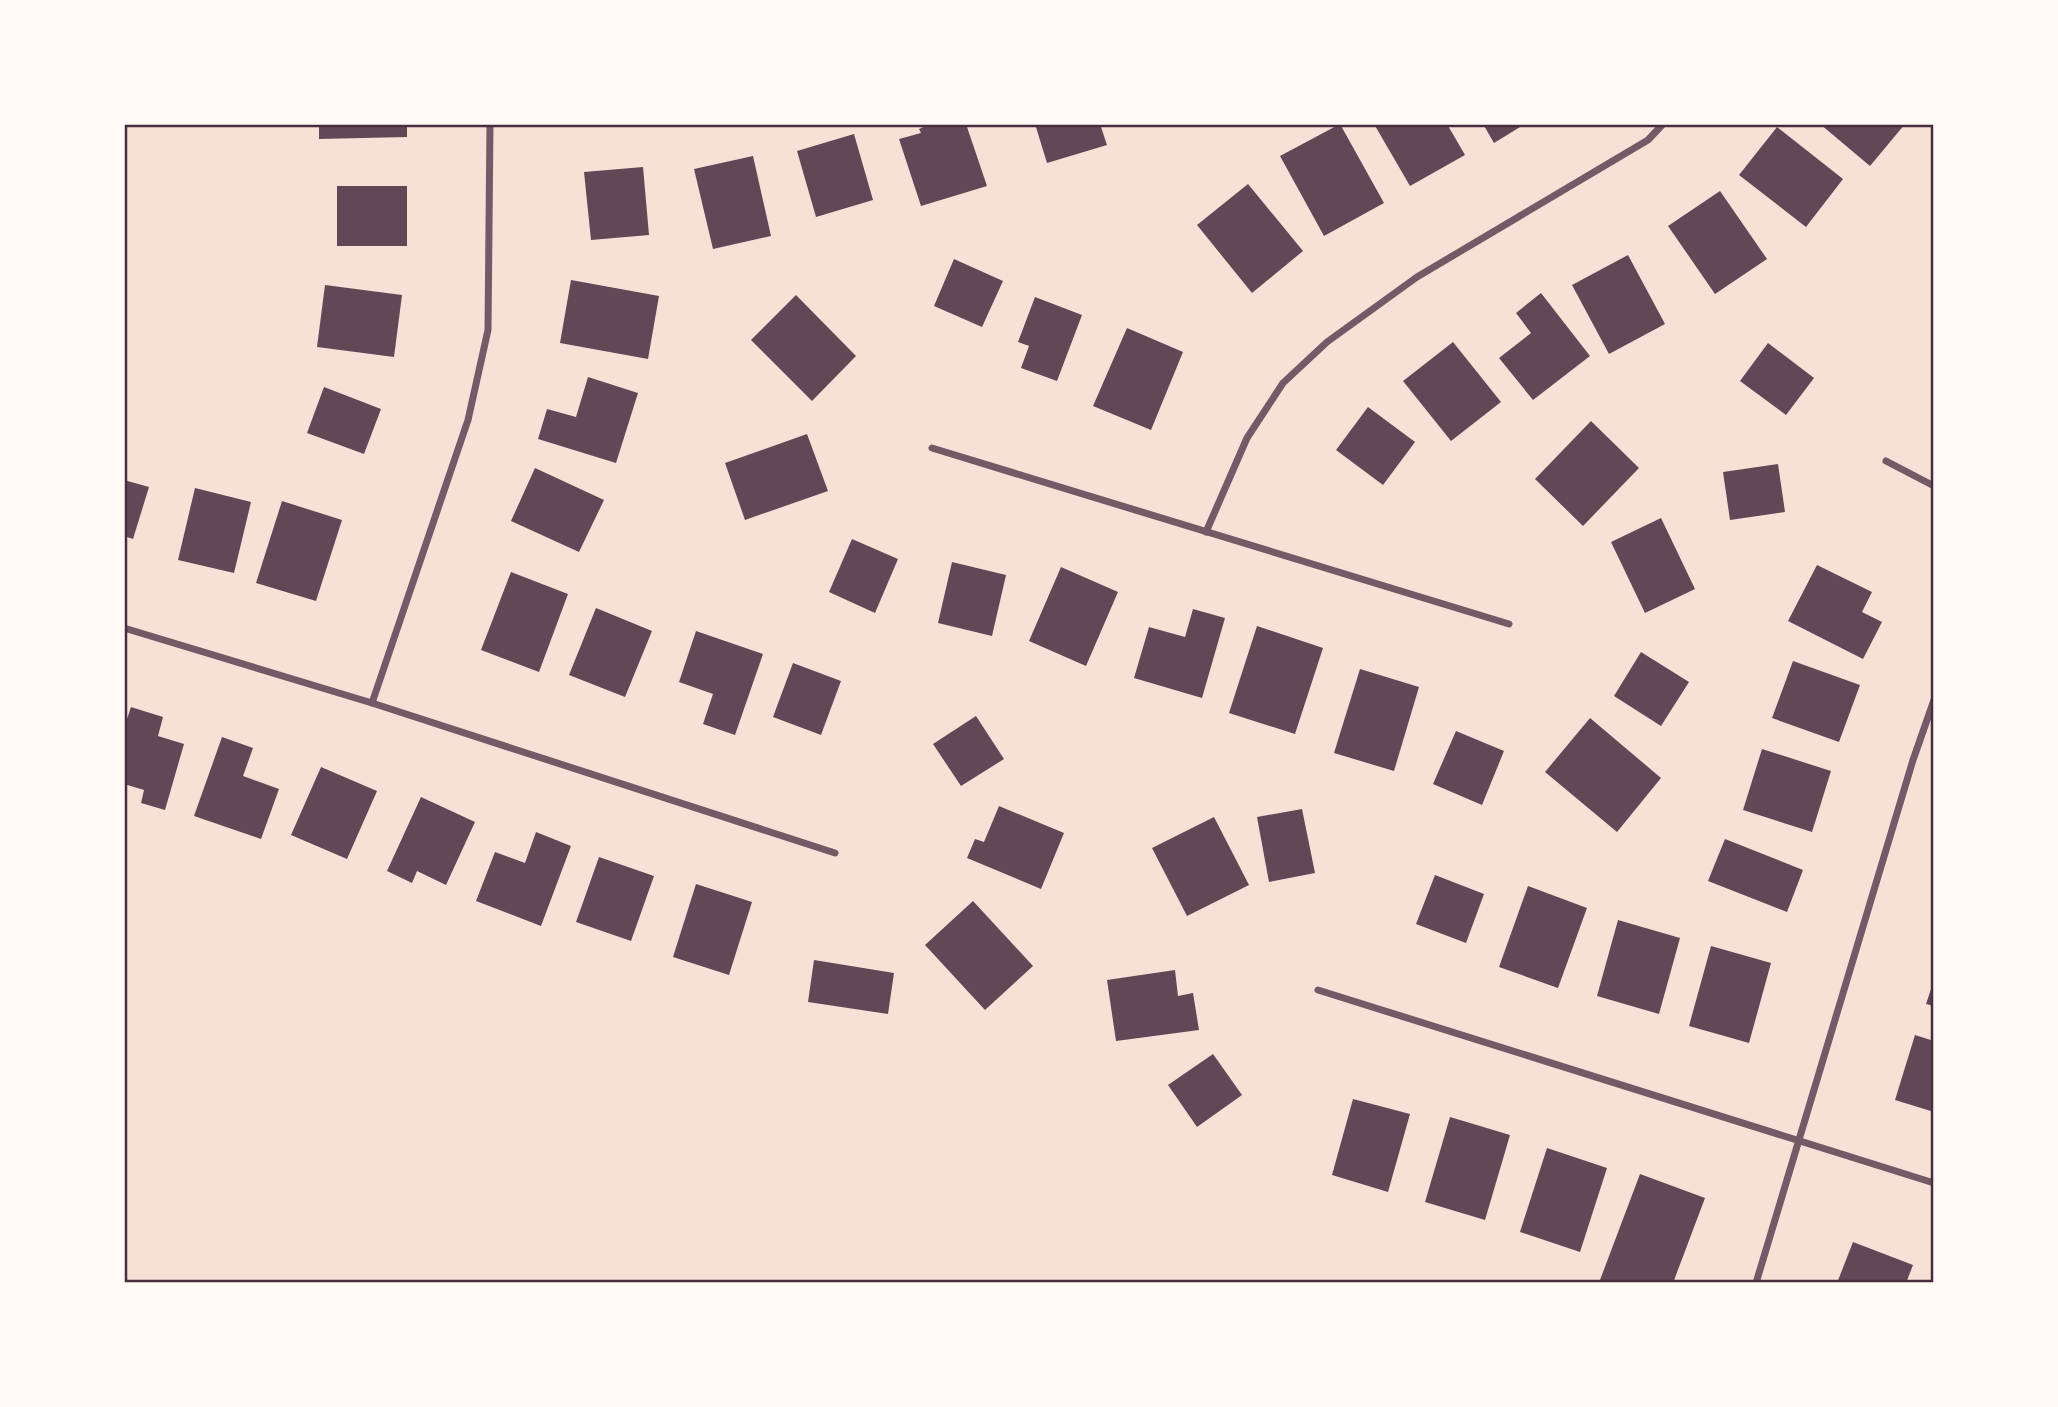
<svg xmlns="http://www.w3.org/2000/svg" width="2058" height="1407" viewBox="0 0 2058 1407" font-family="Karla,sans-serif">
<style>
.building{fill:#644757}
.lines{fill:none;stroke-linecap:round;stroke-linejoin:round}
.minor{stroke:#755966;stroke-width:7}
.neatline{fill:none;stroke:#4a2c40;stroke-width:2.5}
</style>
<rect width="100%" height="100%" fill="#f7e1d7"/>
<g class="building">
<polygon points="319,124 407,124 407,137 319,139"/>
<polygon points="930,124 966,124 987,186 921,206 899,139 921,133 919,129"/>
<polygon points="1035,124 1100,124 1107,145 1047,163"/>
<polygon points="1340,124 1384,203 1324,236 1280,156"/>
<polygon points="1374,124 1447,124 1465,155 1410,186"/>
<polygon points="1483,124 1525,124 1494,143"/>
<polygon points="1820,124 1905,124 1870,166"/>
<polygon points="1777,127 1843,179 1806,227 1739,175"/>
<polygon points="854,134 873,200 816,217 797,151"/>
<polygon points="753,156 771,236 713,249 694,169"/>
<polygon points="643,167 649,235 591,240 584,172"/>
<polygon points="1248,184 1303,251 1252,293 1197,225"/>
<rect x="337" y="186" width="70" height="60"/>
<polygon points="1720,191 1767,259 1715,294 1668,226"/>
<polygon points="1628,255 1665,324 1609,354 1572,285"/>
<polygon points="954,259 1003,281 982,327 934,306"/>
<polygon points="571,280 659,296 648,359 560,343"/>
<polygon points="325,285 402,295 394,357 317,347"/>
<polygon points="1541,293 1590,356 1533,400 1499,358 1531,333 1516,313"/>
<polygon points="796,295 856,356 812,401 751,340"/>
<polygon points="1035,297 1082,315 1057,381 1021,368 1029,346 1018,342"/>
<polygon points="1127,328 1183,352 1151,430 1093,406"/>
<polygon points="1453,342 1501,402 1451,441 1403,381"/>
<polygon points="1768,343 1814,378 1786,415 1740,381"/>
<polygon points="588,377 638,393 616,463 538,439 547,409 576,417"/>
<polygon points="324,387 381,409 364,454 307,433"/>
<polygon points="1368,407 1415,442 1383,485 1336,450"/>
<polygon points="1591,421 1639,468 1583,526 1535,479"/>
<polygon points="807,434 828,491 745,520 725,463"/>
<polygon points="1778,464 1785,512 1730,520 1723,472"/>
<polygon points="535,468 604,500 579,552 511,521"/>
<polygon points="124,480 149,487 133,539 124,536"/>
<polygon points="195,488 251,502 234,573 178,560"/>
<polygon points="282,501 342,520 316,601 256,583"/>
<polygon points="1661,518 1695,589 1645,613 1611,542"/>
<polygon points="852,539 898,559 875,613 829,592"/>
<polygon points="952,562 1006,575 992,636 938,623"/>
<polygon points="1817,565 1872,592 1862,612 1882,622 1863,659 1788,621"/>
<polygon points="1061,567 1118,592 1086,666 1029,641"/>
<polygon points="511,572 568,594 539,672 481,650"/>
<polygon points="596,608 652,631 625,697 569,675"/>
<polygon points="1193,609 1225,618 1202,698 1134,678 1149,627 1185,637"/>
<polygon points="1257,626 1323,648 1295,734 1229,713"/>
<polygon points="696,631 763,654 735,735 703,724 713,694 679,682"/>
<polygon points="1641,652 1689,682 1661,726 1614,696"/>
<polygon points="1793,661 1860,685 1839,742 1772,718"/>
<polygon points="793,663 841,681 821,735 773,717"/>
<polygon points="1360,669 1419,687 1394,771 1334,753"/>
<polygon points="131,707 163,717 158,736 184,744 165,810 141,803 144,790 124,784 124,728"/>
<polygon points="976,716 1004,759 961,786 933,744"/>
<polygon points="1590,718 1661,778 1617,832 1545,772"/>
<polygon points="1456,731 1504,751 1482,805 1433,784"/>
<polygon points="222,737 253,748 243,776 279,789 261,839 194,816"/>
<polygon points="1762,749 1831,771 1812,832 1743,810"/>
<polygon points="321,767 377,791 347,859 291,835"/>
<polygon points="421,797 475,822 446,885 417,871 412,883 387,871"/>
<polygon points="999,806 1064,833 1041,889 967,858 975,839 984,842"/>
<polygon points="1302,809 1315,873 1269,882 1257,817"/>
<polygon points="1214,817 1249,885 1187,916 1152,848"/>
<polygon points="536,832 571,846 541,926 476,901 495,852 525,863"/>
<polygon points="1725,839 1803,870 1787,912 1708,881"/>
<polygon points="599,857 654,876 631,941 576,922"/>
<polygon points="1435,875 1484,894 1466,943 1416,924"/>
<polygon points="696,884 752,902 729,975 673,957"/>
<polygon points="1528,886 1587,908 1558,988 1499,967"/>
<polygon points="973,901 1033,966 985,1010 925,945"/>
<polygon points="1618,920 1680,938 1659,1014 1597,996"/>
<polygon points="1711,946 1771,963 1749,1043 1689,1026"/>
<polygon points="814,960 894,973 888,1014 808,1002"/>
<polygon points="1175,970 1178,996 1193,993 1199,1030 1116,1041 1107,980"/>
<polygon points="1934,980 1934,1006 1926,1004"/>
<polygon points="1915,1035 1934,1041 1934,1112 1895,1100"/>
<polygon points="1213,1054 1242,1095 1197,1127 1168,1085"/>
<polygon points="1353,1099 1410,1114 1388,1192 1332,1175"/>
<polygon points="1450,1117 1510,1135 1485,1220 1425,1202"/>
<polygon points="1547,1148 1607,1168 1580,1252 1520,1232"/>
<polygon points="1640,1174 1705,1198 1673,1283 1607,1283 1600,1280"/>
<polygon points="1853,1242 1913,1265 1906,1283 1837,1283"/>
</g>
<g class="lines">
<g class="minor">
<polyline points="932,448 1509,624"/>
<polyline points="1886,461 1934,486"/>
<polyline points="1206,532 1247,438 1283,383 1327,342 1417,277 1648,140 1663,124"/>
<polyline points="124,628 372,703 835,853"/>
<polyline points="372,703 468,420 488,330 490,124"/>
<polyline points="1318,990 1934,1183"/>
<polyline points="1756,1283 1913,760 1934,700"/>
</g>
</g>
<rect width="2058" height="1407" fill="none" stroke="#fffaf5" stroke-width="252"/>
<rect x="126" y="126" width="1806" height="1155" class="neatline"/>
</svg>
